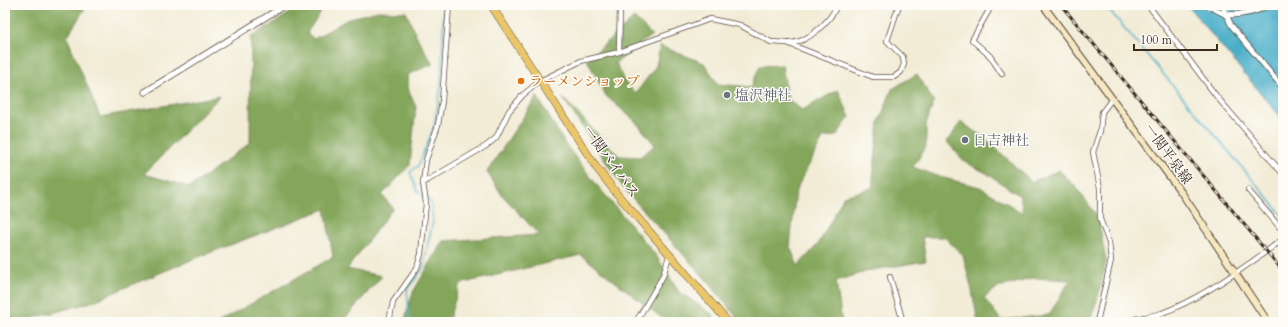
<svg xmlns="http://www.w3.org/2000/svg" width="1288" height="327" viewBox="0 0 1288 327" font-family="Cardo,'Noto Serif JP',serif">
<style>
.forest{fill:#83a65a;stroke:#5f683c;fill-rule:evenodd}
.water{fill:#4aafc9;stroke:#426c74}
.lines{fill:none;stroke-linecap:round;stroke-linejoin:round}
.stream{stroke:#4aafc9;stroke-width:1.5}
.minor-casing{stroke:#56473a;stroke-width:6}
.tertiary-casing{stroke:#56473a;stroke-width:7}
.secondary-casing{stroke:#56473a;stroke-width:8}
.trunk-casing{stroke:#56473a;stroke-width:8}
.minor{stroke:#fff;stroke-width:4.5}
.tertiary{stroke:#fff;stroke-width:5.5}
.secondary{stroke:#f7e8c3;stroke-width:6}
.trunk{stroke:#ebc669;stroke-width:7}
.rail-casing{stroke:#3b2a1e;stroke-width:3}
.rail{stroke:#fdfcf7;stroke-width:1.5;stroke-dasharray:4.5;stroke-linecap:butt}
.food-dot{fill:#e8710a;stroke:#fdfcf7;stroke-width:1.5}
.worship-dot{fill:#6b7280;stroke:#fdfcf7;stroke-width:1.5}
.labels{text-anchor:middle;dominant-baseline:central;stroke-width:3;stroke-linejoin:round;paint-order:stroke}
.food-label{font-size:14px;fill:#c56008;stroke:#fdfcf7;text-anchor:start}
.worship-label{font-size:14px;fill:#5b616d;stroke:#fdfcf7;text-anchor:start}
.street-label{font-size:14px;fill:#3b2a1e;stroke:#fdfcf7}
</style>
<rect width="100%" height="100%" fill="#fdfcf7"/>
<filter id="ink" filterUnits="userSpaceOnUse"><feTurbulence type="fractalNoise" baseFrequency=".025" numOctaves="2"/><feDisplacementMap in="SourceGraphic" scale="8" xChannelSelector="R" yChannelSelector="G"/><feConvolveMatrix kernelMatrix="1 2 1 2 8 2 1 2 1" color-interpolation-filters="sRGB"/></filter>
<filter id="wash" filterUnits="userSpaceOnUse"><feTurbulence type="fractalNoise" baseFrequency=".012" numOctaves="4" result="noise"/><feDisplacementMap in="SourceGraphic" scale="16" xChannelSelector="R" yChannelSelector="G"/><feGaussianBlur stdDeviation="0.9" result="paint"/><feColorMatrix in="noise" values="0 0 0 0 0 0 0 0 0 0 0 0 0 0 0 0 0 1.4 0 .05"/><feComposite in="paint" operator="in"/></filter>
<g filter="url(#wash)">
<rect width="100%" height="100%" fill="#f2ecd6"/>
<g class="forest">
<polygon points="5,5 87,5 67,37 100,117 220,96 144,174 190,187 250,143 251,37 290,13 284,5 325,5 307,33 314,39 350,18 378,11 406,12 418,39 433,64 407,75 409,92 416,107 410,165 382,195 393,208 347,269 382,276 342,322 219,322 333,257 325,209 191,260 89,303 18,322 5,322"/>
<path d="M634 18 652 35 616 63 624 81 636 93 656 66 660 46 704 63 718 84 751 87 760 66 782 65 788 99 802 110 838 90 850 117 836 136 823 138 796 190 790 247 798 266 819 243 844 196 872 188 879 122 892 89 917 74 934 102 926 124V147L913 167 940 177 980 187 1023 213 1020 196 988 174 965 162 947 142 961 122 986 139 1032 182 1059 170 1075 186 1098 217 1106 261 1099 294 1090 322H978L972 291 963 255 944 237H922L926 261 872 270 836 281 842 322H740L710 284 625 190 562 97 619 156 640 157 655 145 635 121 606 96 587 60ZM1034 278 1070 280 1049 315 1001 320 984 298 997 288Z"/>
<polygon points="537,96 565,144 596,184 655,254 679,292 712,314 717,322 667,322 581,255 460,284 448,322 404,322 413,292 443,241 539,235 502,195 487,172"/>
</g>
<polygon class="water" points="1187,5 1283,5 1283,120"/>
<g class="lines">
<g class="stream">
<polyline points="1105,5 1283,216"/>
<polyline points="424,196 418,192 410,172 418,166 434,127 441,86 444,5"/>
<polyline points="410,322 407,290 423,268 433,221 431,202 427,198"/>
</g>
</g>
</g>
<g filter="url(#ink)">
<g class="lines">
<g class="minor-casing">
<g id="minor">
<polyline points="992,5 972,40 990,56 1002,74"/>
<polyline points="1148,5 1217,97 1283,174"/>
<polyline points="1206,5 1226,15"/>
<polyline points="1222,5 1231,25 1283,88"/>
<path d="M790 43C807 43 831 21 837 5"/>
<polyline points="619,52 620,5"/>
<polyline points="423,183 486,146 496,138 509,111 523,95 540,81 581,61 619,52 710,19 740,25 771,42 787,43 873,77 894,77 901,72 904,64 903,57 887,41 899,5"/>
<polyline points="1248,190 1283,231"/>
<polyline points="890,277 903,322"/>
<polyline points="389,322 393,302 417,268 421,254 426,203 423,183 426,160 438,125 442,101 449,5"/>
<polyline points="636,322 663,276 669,256"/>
<polyline points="1097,322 1111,260 1109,243 1100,219 1100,188 1093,152 1100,131 1102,112 1112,99"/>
<path d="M1123 322C1135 318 1149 317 1162 313 1201 299 1250 264 1283 239"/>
<polyline points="1157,322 1160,314"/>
</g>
</g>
<g class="tertiary-casing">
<g id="tertiary">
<path d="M1226 15C1240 15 1255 13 1268 5"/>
<polyline points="145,92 285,5"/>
</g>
</g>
<g class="secondary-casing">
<polyline id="secondary" points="1043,5 1181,192 1268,322"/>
</g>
<g class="trunk-casing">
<polyline id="trunk" points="491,5 596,167 617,194 728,322"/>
</g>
<use href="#minor" class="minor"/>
<use href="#tertiary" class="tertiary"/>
<use href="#secondary" class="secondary"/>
<use href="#trunk" class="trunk"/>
<g class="rail-casing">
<polyline id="rail" points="1061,5 1283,271"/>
</g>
<use href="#rail" class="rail"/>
</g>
</g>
<circle class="food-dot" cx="521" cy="81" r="4"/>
<g class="worship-dot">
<circle cx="727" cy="95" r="4"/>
<circle cx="965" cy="140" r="4"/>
</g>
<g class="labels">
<g class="food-label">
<text x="529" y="81">ラーメンショップ</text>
</g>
<g class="worship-label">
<text x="735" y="95">塩沢神社</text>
<text x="973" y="140">日吉神社</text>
</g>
<g class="street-label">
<text transform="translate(1168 154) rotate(54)">一関平泉線</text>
<text transform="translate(611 162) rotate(54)">一関バイパス</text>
</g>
</g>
<rect width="1288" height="327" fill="none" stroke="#fdfcf7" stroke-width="20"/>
<path d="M1134 44v6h83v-6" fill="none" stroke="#3b2a1e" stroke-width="2"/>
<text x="1140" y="44" font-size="12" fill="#3b2a1e" stroke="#fdfcf7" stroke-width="3" paint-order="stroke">100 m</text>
</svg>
